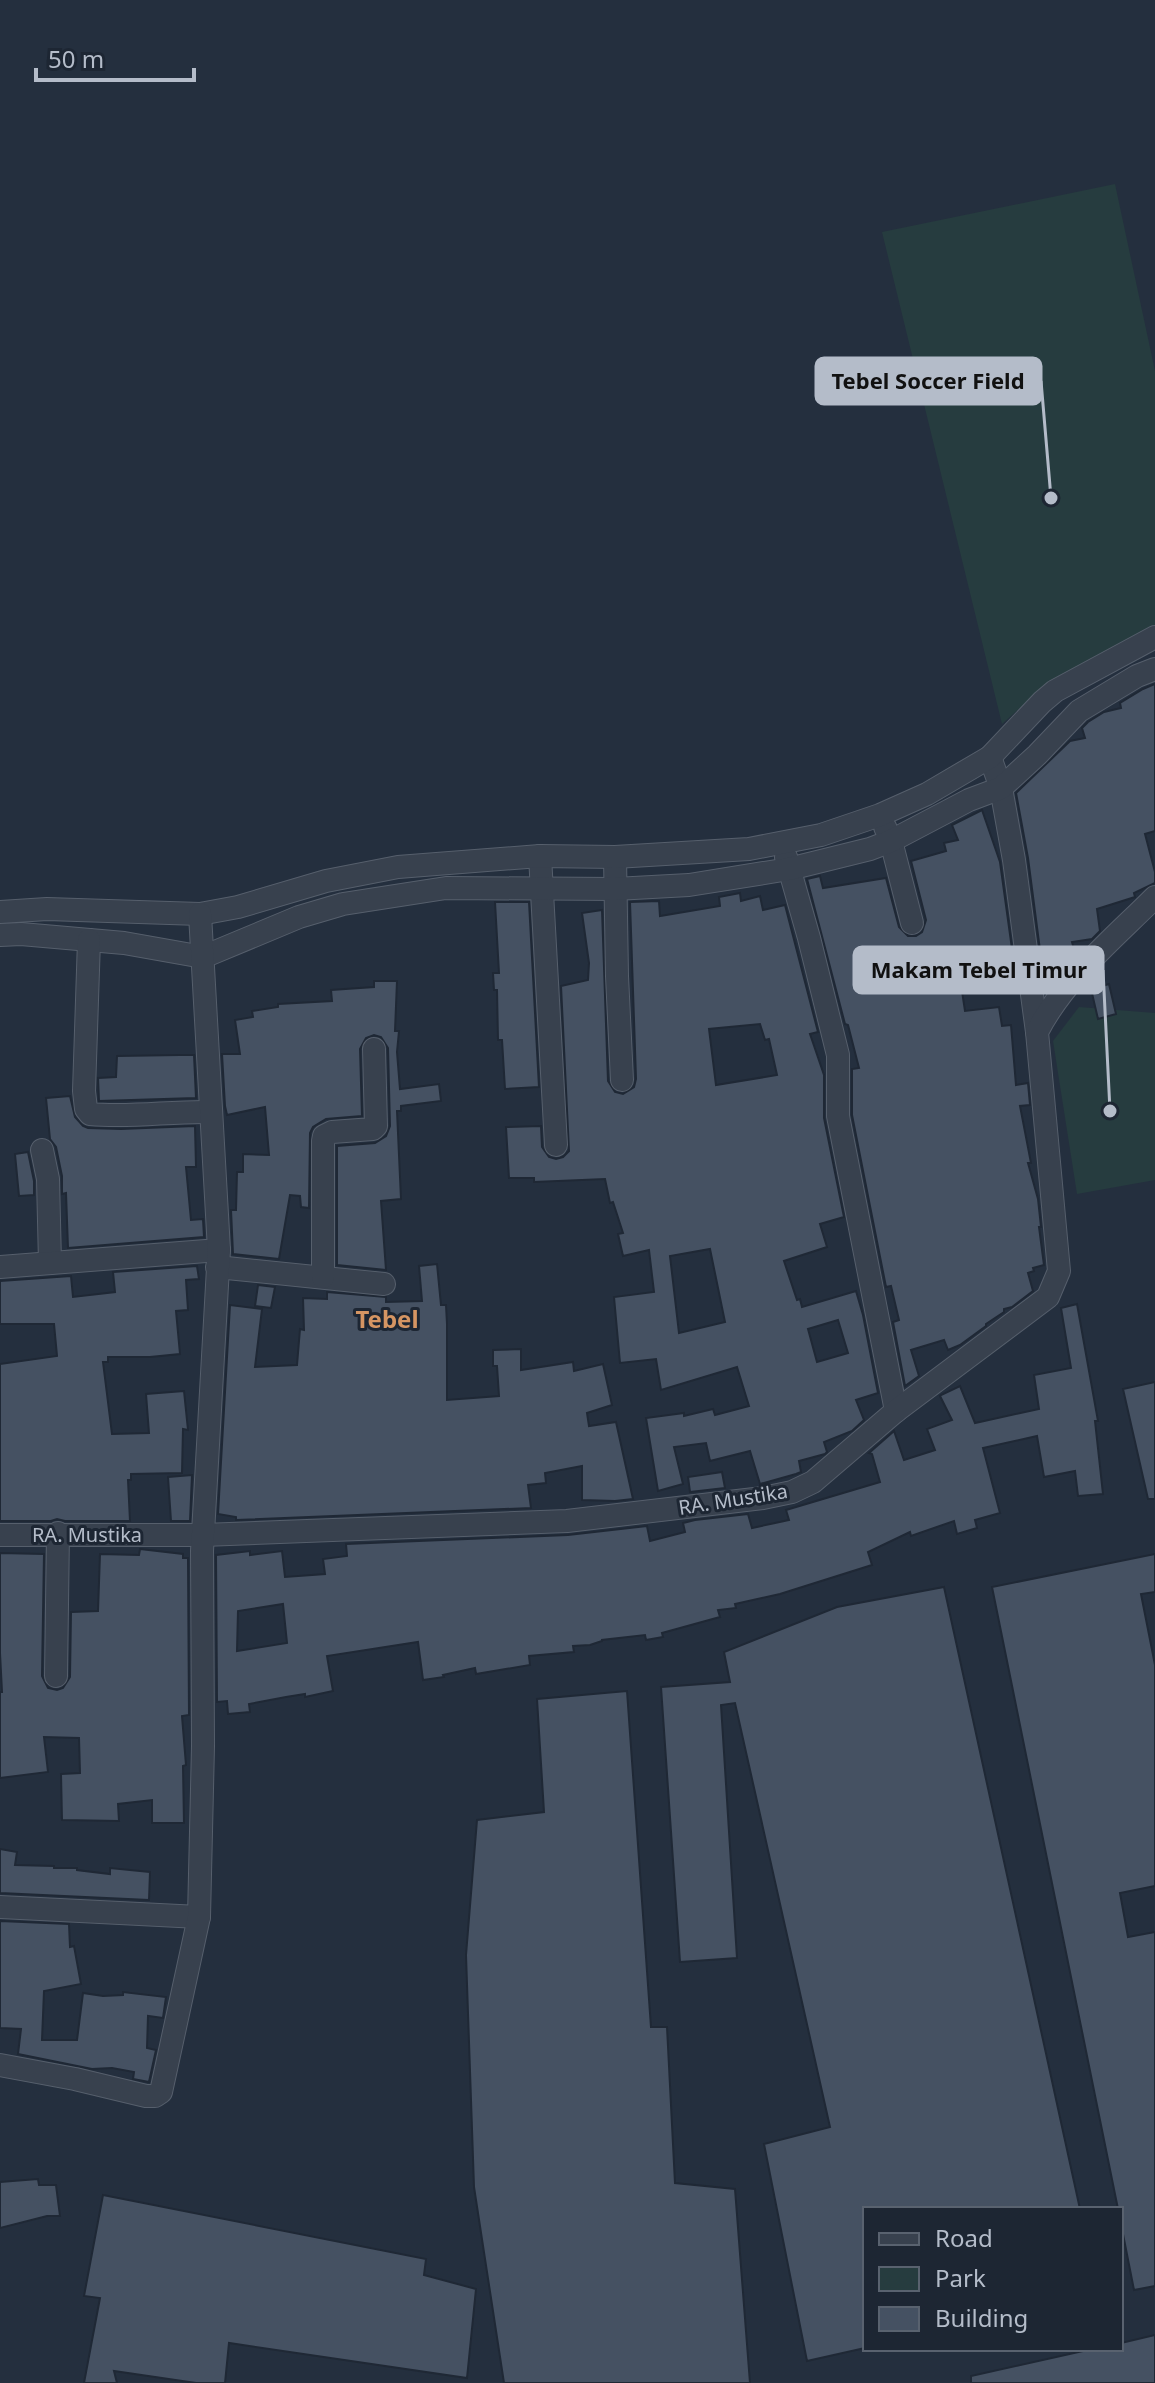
<svg xmlns="http://www.w3.org/2000/svg" width="1155" height="2383" viewBox="0 0 1155 2383" font-family="'Noto Sans',sans-serif">
<style>
.green{fill:#263c3f}
.building{fill:#455162;stroke:#1f2835;stroke-width:2;fill-rule:evenodd}
.lines{fill:none;stroke-linecap:round;stroke-linejoin:round}
.minor-casing{stroke:#565f6c;stroke-width:24}
.minor{stroke:#38414e;stroke-width:22}
.labels{text-anchor:middle;dominant-baseline:central;stroke-width:6;stroke-linejoin:round;paint-order:stroke}
.street-label{font-size:20px;fill:#b4bcc9;stroke:#1d2633}
.quarter-label{font-size:24px;font-weight:bold;fill:#d59563;stroke:#1d2633}
.leader{fill:none;stroke:#b4bcc9;stroke-width:3}
.callout-dot{fill:#b4bcc9;stroke:#1d2633;stroke-width:3}
.callout{fill:#b4bcc9;stroke:#b4bcc9;stroke-width:3}
.callout-label{font-size:22px;text-anchor:middle;font-weight:bold;fill:#111}
</style>
<rect width="100%" height="100%" fill="#242f3e"/>
<g class="green">
<polygon points="1115,184 1155,371 1155,625 1040,690 1002,724 882,232"/>
<polygon points="1079,1007 1155,1013 1155,1180 1077,1194 1053,1041"/>
</g>
<g class="building">
<polygon points="1155,684 1155,831 1145,834 1155,872 1155,883 1134,893 1135,897 1097,909 1100,931 1092,939 1072,942 1076,956 1069,964 1051,969 1054,979 1044,981 1028,858 1016,793 1070,741 1085,738 1082,728 1088,722 1104,712 1121,708 1120,703 1143,689"/>
<polygon points="982,810 1000,862 1017,985 1003,987 1001,969 960,978 965,1011 999,1007 1002,1026 1011,1025 1016,1085 1028,1083 1030,1105 1020,1106 1031,1163 1028,1163 1038,1199 1041,1227 1039,1227 1044,1265 1033,1268 1034,1271 1028,1273 1033,1291 1012,1307 1004,1309 1004,1312 986,1324 986,1326 960,1345 948,1350 944,1340 911,1350 919,1376 905,1386 893,1322 899,1320 891,1286 886,1287 852,1115 852,1069 859,1068 848,1025 845,1024 807,879 820,876 823,888 886,878 899,927 908,936 916,936 922,932 926,920 911,861 946,851 944,843 958,840 952,825"/>
<path d="M740 893 741 901 760 896 763 910 785 905 818 1032 810 1034 824 1075V1118L844 1217 820 1224 827 1247 784 1261 797 1300 800 1299 802 1307 856 1291 863 1315 878 1393 856 1400 864 1420 852 1431 824 1442 827 1452 825 1454 799 1461 801 1472 796 1474 760 1484 750 1451 710 1461 706 1443 674 1447 683 1484 658 1491 646 1418 684 1413V1416L713 1409 715 1415 749 1406 737 1367 661 1390 656 1359 620 1363 614 1297 654 1292 649 1250 623 1256 618 1234 623 1233 613 1202 610 1203 605 1179 534 1182V1178H509L506 1127 541 1126 542 1147 549 1157 556 1159 563 1157 569 1151 561 986 588 980 589 963 582 913 602 910 608 1081 615 1092 623 1094 634 1087 636 1079 630 902 659 901 660 916 720 906 719 897ZM760 1024 765 1040 769 1039 777 1075 716 1085 709 1029ZM710 1249 725 1322 679 1333 670 1256ZM838 1320 848 1353 817 1362 808 1329Z"/>
<polygon points="495,902 529,902 539,1087 505,1089 502,1040 498,1040 497,990 494,990 493,973 499,973"/>
<polygon points="374,981 397,981 395,1031 399,1031 397,1052 400,1089 439,1084 441,1101 401,1106 401,1111 397,1111 401,1199 381,1201 386,1270 337,1265 337,1146 375,1143 386,1136 390,1126 388,1048 381,1037 374,1035 366,1038 360,1049 362,1116 326,1119 313,1127 310,1133 309,1208 301,1207 300,1196 290,1195 279,1259 233,1254 231,1210 236,1210 237,1172 243,1172 243,1154 269,1155 265,1107 227,1115 225,1106 222,1054 240,1054 235,1020 253,1017 252,1011 278,1007 278,1004 332,1001 331,990 374,987"/>
<polygon points="1109,984 1116,1014 1098,1019 1091,989"/>
<polygon points="180,1055 194,1055 196,1098 99,1101 98,1078 116,1077 117,1056"/>
<polygon points="70,1096 75,1117 83,1126 88,1128 121,1129 195,1126 196,1167 186,1167 191,1220 203,1219 204,1237 68,1248 66,1193 62,1194 62,1176 56,1147 50,1139 46,1098"/>
<polygon points="28,1152 34,1181 34,1195 19,1196 15,1154"/>
<polygon points="437,1264 441,1305 446,1305 447,1324 447,1400 499,1396 497,1366 493,1366 493,1350 521,1349 521,1370 573,1362 574,1371 603,1364 612,1405 587,1413 589,1426 616,1422 633,1499 615,1501 582,1500 582,1466 545,1473 546,1483 528,1485 531,1508 236,1520 236,1517 218,1514 230,1305 262,1309 255,1367 297,1365 300,1329 304,1330 303,1298 327,1299 327,1292 386,1297 386,1302 422,1301 419,1266"/>
<polygon points="197,1266 199,1279 186,1280 188,1310 176,1311 180,1354 150,1357 108,1357 108,1362 103,1362 112,1434 149,1433 146,1394 184,1391 188,1430 183,1429 182,1473 131,1474 131,1480 128,1480 130,1521 65,1521 57,1519 51,1521 0,1521 0,1364 57,1356 54,1324 0,1324 0,1281 71,1276 73,1297 115,1292 113,1272"/>
<polygon points="258,1285 275,1287 271,1308 255,1306"/>
<path d="M1077 1304 1098 1421H1095L1103 1494 1078 1496 1075 1471 1044 1477 1037 1436 983 1448 1000 1513 975 1520 977 1528 957 1534 954 1521 911 1536 910 1532 868 1552 872 1565 780 1594 735 1604 736 1608 718 1610 720 1617 662 1633 663 1637 646 1640 645 1635 602 1640V1641L590 1645 573 1646 574 1652 529 1656 530 1665 476 1674 475 1668 443 1675 444 1677 423 1680 418 1642 327 1656 333 1691 305 1697V1694L286 1697 249 1704 250 1712 228 1714 227 1701 217 1702 216 1555 250 1551V1555L282 1551 285 1577 325 1574 323 1559 347 1556 346 1544 568 1535 647 1526 650 1541 685 1532 683 1523 695 1520 748 1514 752 1528 789 1520 786 1510 880 1482 872 1454 869 1453 894 1431 904 1460 935 1450 927 1429 952 1420 940 1396 941 1395 960 1386 975 1423 1039 1409 1034 1375 1071 1368 1061 1308ZM283 1604 287 1643 237 1651 238 1611Z"/>
<polygon points="1155,1382 1155,1499 1148,1499 1123,1389"/>
<polygon points="722,1472 725,1488 690,1492 688,1477"/>
<polygon points="192,1475 190,1521 171,1521 168,1477"/>
<polygon points="140,1549 183,1554 183,1558 188,1558 189,1715 182,1716 186,1765 183,1766 184,1823 152,1823 152,1800 118,1804 119,1821 62,1820 61,1774 80,1773 79,1738 44,1737 48,1772 0,1778 0,1692 2,1692 0,1653 0,1553 44,1554 42,1676 48,1688 57,1690 63,1688 70,1677 71,1612 98,1611 100,1554 139,1555"/>
<polygon points="1155,1554 1155,1592 1141,1594 1155,1665 1155,1886 1120,1893 1128,1937 1155,1932 1155,2286 1134,2290 1121,2224 1121,2209 1118,2209 992,1587"/>
<polygon points="944,1587 1080,2209 865,2209 865,2348 807,2361 764,2144 830,2127 735,1703 721,1705 737,1958 680,1962 661,1687 730,1682 724,1652 837,1607"/>
<polygon points="627,1691 651,2027 667,2027 675,2183 735,2189 750,2383 504,2383 474,2187 466,1955 477,1820 544,1812 537,1699"/>
<polygon points="0,1849 17,1852 15,1865 54,1866 54,1868 77,1868 77,1870 110,1874 110,1868 150,1872 149,1900 0,1893"/>
<polygon points="0,1921 69,1924 70,1947 74,1946 81,1984 44,1991 42,2040 77,2040 83,1993 103,1996 123,1995 123,1992 166,1997 163,2018 148,2016 147,2048 156,2050 149,2082 133,2079 134,2072 112,2068 92,2069 18,2054 21,2029 0,2028"/>
<polygon points="38,2179 39,2185 56,2185 60,2216 47,2216 0,2228 0,2182"/>
<polygon points="103,2195 426,2259 424,2275 476,2289 467,2378 229,2343 225,2383 196,2383 114,2371 117,2383 84,2383 100,2298 84,2296"/>
<polygon points="1155,2335 1155,2383 971,2383 971,2376 1092,2349 1121,2349 1121,2343"/>
</g>
<g class="lines">
<g class="minor-casing">
<g id="minor">
<polyline points="990,757 1001,788 1014,860 1037,1032"/>
<polyline points="885,827 891,841 912,923"/>
<polyline points="540,856 556,1145"/>
<polyline points="615,857 617,976 622,1080"/>
<polyline points="786,857 809,938 838,1055 838,1116 896,1411"/>
<polyline points="0,912 47,909 200,914 238,907 326,881 398,867 540,856 615,857 749,849 821,835 880,815 927,794 990,757 1042,702 1055,691 1155,637"/>
<polyline points="0,935 21,934 124,943 203,957 299,917 343,904 446,888 615,889 689,885 789,869 870,849 891,841 969,800 1001,788 1037,755 1079,711 1137,676 1155,669"/>
<path d="M89 940 84 1091 86 1109 90 1114C131 1118 170 1111 210 1112"/>
<polyline points="42,1150 48,1179 50,1263"/>
<polyline points="0,1267 219,1250"/>
<polyline points="217,1267 384,1284"/>
<polyline points="323,1277 323,1141 324,1136 332,1132 373,1129 376,1126 374,1049"/>
<path d="M0 1535H203L567 1521 763 1498 792 1492 813 1482 896 1411 1048 1297 1059 1271 1037 1032C1064 979 1113 939 1155 897"/>
<polyline points="56,1676 58,1533"/>
<polyline points="0,1907 199,1917"/>
<polyline points="0,2065 75,2079 146,2096 155,2096 161,2092 199,1917 203,1746 202,1551 219,1250 200,914"/>
</g>
</g>
<use href="#minor" class="minor"/>
</g>
<g class="labels">
<g class="street-label">
<text transform="translate(733 1499) rotate(-9)">RA. Mustika</text>
<text x="87" y="1534">RA. Mustika</text>
</g>
<g class="quarter-label">
<text x="387" y="1318">Tebel</text>
</g>
</g>
<path class="leader" d="M1051 498L1041 381M1110 1111L1103 970"/>
<g class="callout-dot">
<circle cx="1051" cy="498" r="8"/>
<circle cx="1110" cy="1111" r="8"/>
</g>
<g class="callout">
<rect x="816" y="358" width="225" height="46" rx="8"/>
<rect x="854" y="947" width="249" height="46" rx="8"/>
</g>
<g class="callout-label">
<text x="928" y="389">Tebel Soccer Field</text>
<text x="979" y="978">Makam Tebel Timur</text>
</g>
<rect x="863" y="2207" width="260" height="144" fill="#1d2633" stroke="#59626f" stroke-width="2"/>
<rect x="879" y="2233" width="40" height="12" fill="#38414e" stroke="#59626f" stroke-width="2"/>
<text x="935" y="2247" font-size="24" fill="#b4bcc9">Road</text>
<rect x="879" y="2267" width="40" height="24" fill="#263c3f" stroke="#59626f" stroke-width="2"/>
<text x="935" y="2287" font-size="24" fill="#b4bcc9">Park</text>
<rect x="879" y="2307" width="40" height="24" fill="#455162" stroke="#59626f" stroke-width="2"/>
<text x="935" y="2327" font-size="24" fill="#b4bcc9">Building</text>
<path d="M36 68v12h158v-12" fill="none" stroke="#b4bcc9" stroke-width="4"/>
<text x="48" y="68" font-size="24" fill="#b4bcc9" stroke="#1d2633" stroke-width="6" paint-order="stroke">50 m</text>
</svg>
